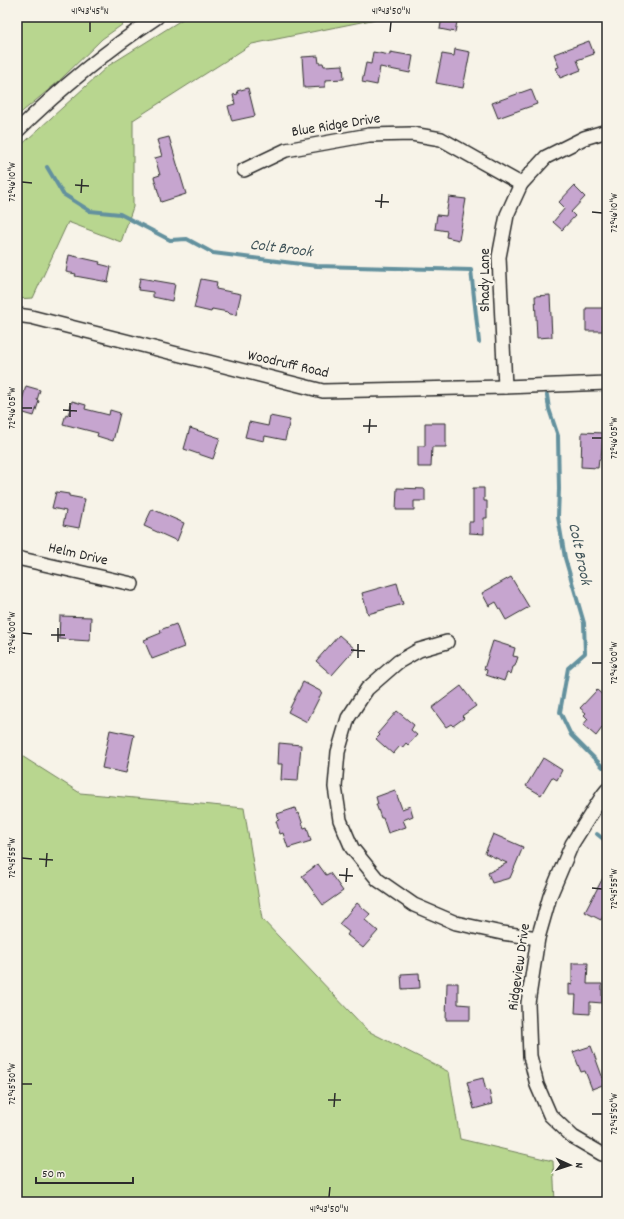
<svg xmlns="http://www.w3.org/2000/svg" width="624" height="1219" viewBox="0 0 624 1219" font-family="Dekko,sans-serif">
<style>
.green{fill:#b8d68f;stroke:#72805d}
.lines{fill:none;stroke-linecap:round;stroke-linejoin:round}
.stream{stroke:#64919e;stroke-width:4}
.building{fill:#c6a5cf;stroke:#2b2b2b}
.minor-casing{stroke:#2b2b2b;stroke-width:16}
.minor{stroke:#f7f3e8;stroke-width:13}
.ticks{fill:none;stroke:#2b2b2b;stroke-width:1.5}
.labels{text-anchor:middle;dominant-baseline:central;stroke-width:4;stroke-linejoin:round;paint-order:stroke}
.street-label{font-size:15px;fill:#2b2b2b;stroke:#f7f3e8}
.water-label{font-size:16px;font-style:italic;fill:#43565b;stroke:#f7f3e8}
.neatline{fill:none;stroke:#2b2b2b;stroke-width:1.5}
.ticks-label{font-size:10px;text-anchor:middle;fill:#2b2b2b}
</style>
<rect width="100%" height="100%" fill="#f7f3e8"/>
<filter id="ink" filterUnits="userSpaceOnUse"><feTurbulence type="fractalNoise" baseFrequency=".025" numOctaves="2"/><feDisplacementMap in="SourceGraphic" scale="8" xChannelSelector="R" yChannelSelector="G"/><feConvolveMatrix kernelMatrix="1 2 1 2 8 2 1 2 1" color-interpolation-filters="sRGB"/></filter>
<g filter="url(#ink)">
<g class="green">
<polygon points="17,17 133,17 102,39 58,82 17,116"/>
<polygon points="186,17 386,17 252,44 133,120 133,207 121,242 68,222 33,298 17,299 17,149 108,66"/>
<polygon points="17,753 80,793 244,808 262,919 368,1031 449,1072 460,1139 553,1161 555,1202 17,1202"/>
</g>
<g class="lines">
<g class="stream">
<polyline points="47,167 63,194 90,211 120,214 170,240 187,239 213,253 317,266 471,270 479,342"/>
<polyline points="547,395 549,409 558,436 559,489 558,517 565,558 584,623 585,653 568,668 560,712 571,735 603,767"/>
<polyline points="597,834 607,842"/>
</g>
</g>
<g class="building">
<polygon points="442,17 458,17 455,32 440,29"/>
<polygon points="589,41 594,54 577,60 581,70 560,78 556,68 559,67 554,54"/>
<polygon points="455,49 470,52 463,88 436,83 442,54 454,56"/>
<polygon points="373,52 390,55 390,52 413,56 410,73 380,67 377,85 362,82 366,63 371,64"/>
<polygon points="318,56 319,63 323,63 324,66 343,65 344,79 325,80 325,87 304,88 302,57"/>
<polygon points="248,88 255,116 232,121 228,106 235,104 233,95 238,94 237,91"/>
<polygon points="531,89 537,104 498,118 492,103"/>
<polygon points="169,137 186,194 161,202 154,177 160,175 155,158 162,156 157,140"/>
<polygon points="574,186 585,197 571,212 575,216 562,230 553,222 565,208 559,202"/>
<polygon points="449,197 466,199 459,240 446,237 447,231 435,229 437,215 446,216"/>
<polygon points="69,255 100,262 99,264 111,267 108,282 75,276 76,274 66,272"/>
<polygon points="140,278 175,284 172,301 153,297 153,292 138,290"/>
<polygon points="201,279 217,282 216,289 241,294 236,315 230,314 228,312 212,309 211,312 194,308"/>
<polygon points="550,295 552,337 537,338 535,296"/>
<polygon points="586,308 607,308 607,325 603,325 603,331 586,331"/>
<polygon points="26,386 40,390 37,400 39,401 34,416 17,411 17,398 22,400"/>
<polygon points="72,401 86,405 85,409 109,415 110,410 120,413 113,441 97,436 98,433 63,424 66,414 68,415"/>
<polygon points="270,416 290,420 285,440 265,436 264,441 245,437 249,422 268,426"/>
<polygon points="425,423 446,423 446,447 432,447 431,467 418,467 418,446 425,446"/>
<polygon points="190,428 220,438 213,459 184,449"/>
<polygon points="582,432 603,433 601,459 599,459 598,468 581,467"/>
<polygon points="397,488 425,489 425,501 414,501 414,510 396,510"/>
<polygon points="473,488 484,488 484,501 487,501 487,518 484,518 484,534 469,533 469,522 473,522"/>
<polygon points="56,492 69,494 69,496 85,499 79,528 63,525 66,511 52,508"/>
<polygon points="152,509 184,523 177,541 144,526"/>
<polygon points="511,577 529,607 506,620 496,602 489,606 482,593"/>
<polygon points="397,583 403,604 368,614 362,593"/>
<polygon points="60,616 91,617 90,641 59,639"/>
<polygon points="176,624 184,647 152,659 144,640 161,633 160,630"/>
<polygon points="339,635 355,649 332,675 316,661"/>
<polygon points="493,641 515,648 513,656 518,657 515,666 513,667 511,674 507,673 504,681 486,675 487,670 484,669"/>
<polygon points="303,682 322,692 307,722 288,712"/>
<polygon points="461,686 476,706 462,716 464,718 453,726 451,724 446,727 432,708"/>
<polygon points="597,690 607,699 607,733 602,728 596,736 583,725 588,719 584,715 586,713 580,708"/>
<polygon points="397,711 414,725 411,730 417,735 408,745 406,743 402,748 400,746 393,754 376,739 380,735 378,733"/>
<polygon points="110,730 134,735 126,773 102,768"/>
<polygon points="279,743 301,745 298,781 281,780 282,764 278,764"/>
<polygon points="543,758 562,770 557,780 552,777 541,795 526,786"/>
<polygon points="395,790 402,809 410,806 413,816 403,820 406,827 388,833 383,818 381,818 376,804 378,804 376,797"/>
<polygon points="295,808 297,814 299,813 304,828 307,827 311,841 288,848 283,833 280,834 276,821 279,820 277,814"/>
<polygon points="493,834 523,847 510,878 492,883 488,873 507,863 485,853"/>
<polygon points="318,864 326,875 330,873 343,891 323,905 302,876"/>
<polygon points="607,870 607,909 601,920 585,912"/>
<polygon points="357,903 370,914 365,920 378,931 363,948 347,935 349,932 339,924"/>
<polygon points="572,963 588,963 587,984 602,984 602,1003 590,1002 590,1014 575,1013 576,995 569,995 569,984 572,985"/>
<polygon points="419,973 420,988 402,989 401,974"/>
<polygon points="447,983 458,983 458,1004 470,1005 470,1020 446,1020"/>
<polygon points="591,1046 605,1084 592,1089 585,1071 581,1072 573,1052"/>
<polygon points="483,1078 486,1091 489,1090 492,1104 474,1109 467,1082"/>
</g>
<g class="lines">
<g class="minor-casing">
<g id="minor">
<path d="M17 131C60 89 107 50 157 17"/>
<polyline points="244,170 286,150 369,135 412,134 441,139 521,184"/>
<polyline points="17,315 31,317 323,391 505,387 607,383"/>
<polyline points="505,387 499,257 507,215 521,184 546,157 584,138 607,131"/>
<polyline points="17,558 132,584"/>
<polyline points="447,642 419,650 398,662 367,689 348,718 338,752 335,787 340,820 352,848 378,880 414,905 456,923 502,933 538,938"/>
<polyline points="607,790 603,795 572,844 550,896 538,938 528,1003 530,1056 537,1085 550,1115 573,1137 602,1154 607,1154"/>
</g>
</g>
<use href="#minor" class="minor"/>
</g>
</g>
<path class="ticks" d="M90 32V22M390 32 391 22M22 182 32 183M75 185 89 186M81 193 82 179M375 201 389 202M381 208 382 194M592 212 602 213M22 408H32M63 410 77 411M70 417V403M363 426H377M369 433 370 419M592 438H602M22 633 32 634M51 635H65M58 642V628M351 650 365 651M358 658V644M592 663H602M22 858 32 859M39 859 53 860M46 867 47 853M339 875 353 876M346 882 347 868M592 888 602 889M22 1084H32M328 1100H341M334 1107 335 1093M592 1114H602M329 1197 330 1187"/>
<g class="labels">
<g class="street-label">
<text transform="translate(336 126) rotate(-9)">Blue Ridge Drive</text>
<text transform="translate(486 280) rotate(-90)">Shady Lane</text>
<text transform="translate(288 365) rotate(13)">Woodruff Road</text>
<text transform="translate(78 555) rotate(13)">Helm Drive</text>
<text transform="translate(520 967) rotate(-82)">Ridgeview Drive</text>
</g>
<g class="water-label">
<text transform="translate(281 249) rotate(7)">Colt Brook</text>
<text transform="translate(579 554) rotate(78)">Colt Brook</text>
</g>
</g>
<rect width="624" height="1219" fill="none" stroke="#f7f3e8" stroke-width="44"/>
<g transform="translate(570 1165) rotate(93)" stroke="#f7f3e8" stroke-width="3" paint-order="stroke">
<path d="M0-3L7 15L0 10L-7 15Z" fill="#2b2b2b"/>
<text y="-6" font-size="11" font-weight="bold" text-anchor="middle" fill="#2b2b2b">N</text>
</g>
<path d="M36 1177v6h97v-6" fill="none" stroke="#2b2b2b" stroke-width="2"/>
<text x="42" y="1177" font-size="12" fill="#2b2b2b" stroke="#f7f3e8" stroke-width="3" paint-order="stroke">50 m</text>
<rect x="22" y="22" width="580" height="1175" class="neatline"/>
<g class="ticks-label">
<text x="90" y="14">41°43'45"N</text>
<text x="391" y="14">41°43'50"N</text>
<text transform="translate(11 182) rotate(-90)" y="4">72°46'10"W</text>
<text transform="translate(613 213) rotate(-90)" y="4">72°46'10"W</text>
<text transform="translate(11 408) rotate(-90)" y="4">72°46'05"W</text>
<text transform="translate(613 438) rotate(-90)" y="4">72°46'05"W</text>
<text transform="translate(11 633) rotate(-90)" y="4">72°46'00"W</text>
<text transform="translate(613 663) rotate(-90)" y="4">72°46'00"W</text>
<text transform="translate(11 858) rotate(-90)" y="4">72°45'55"W</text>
<text transform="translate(613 889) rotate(-90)" y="4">72°45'55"W</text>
<text transform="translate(11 1084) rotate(-90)" y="4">72°45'50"W</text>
<text transform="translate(613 1114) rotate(-90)" y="4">72°45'50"W</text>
<text x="329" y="1212">41°43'50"N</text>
</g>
</svg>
